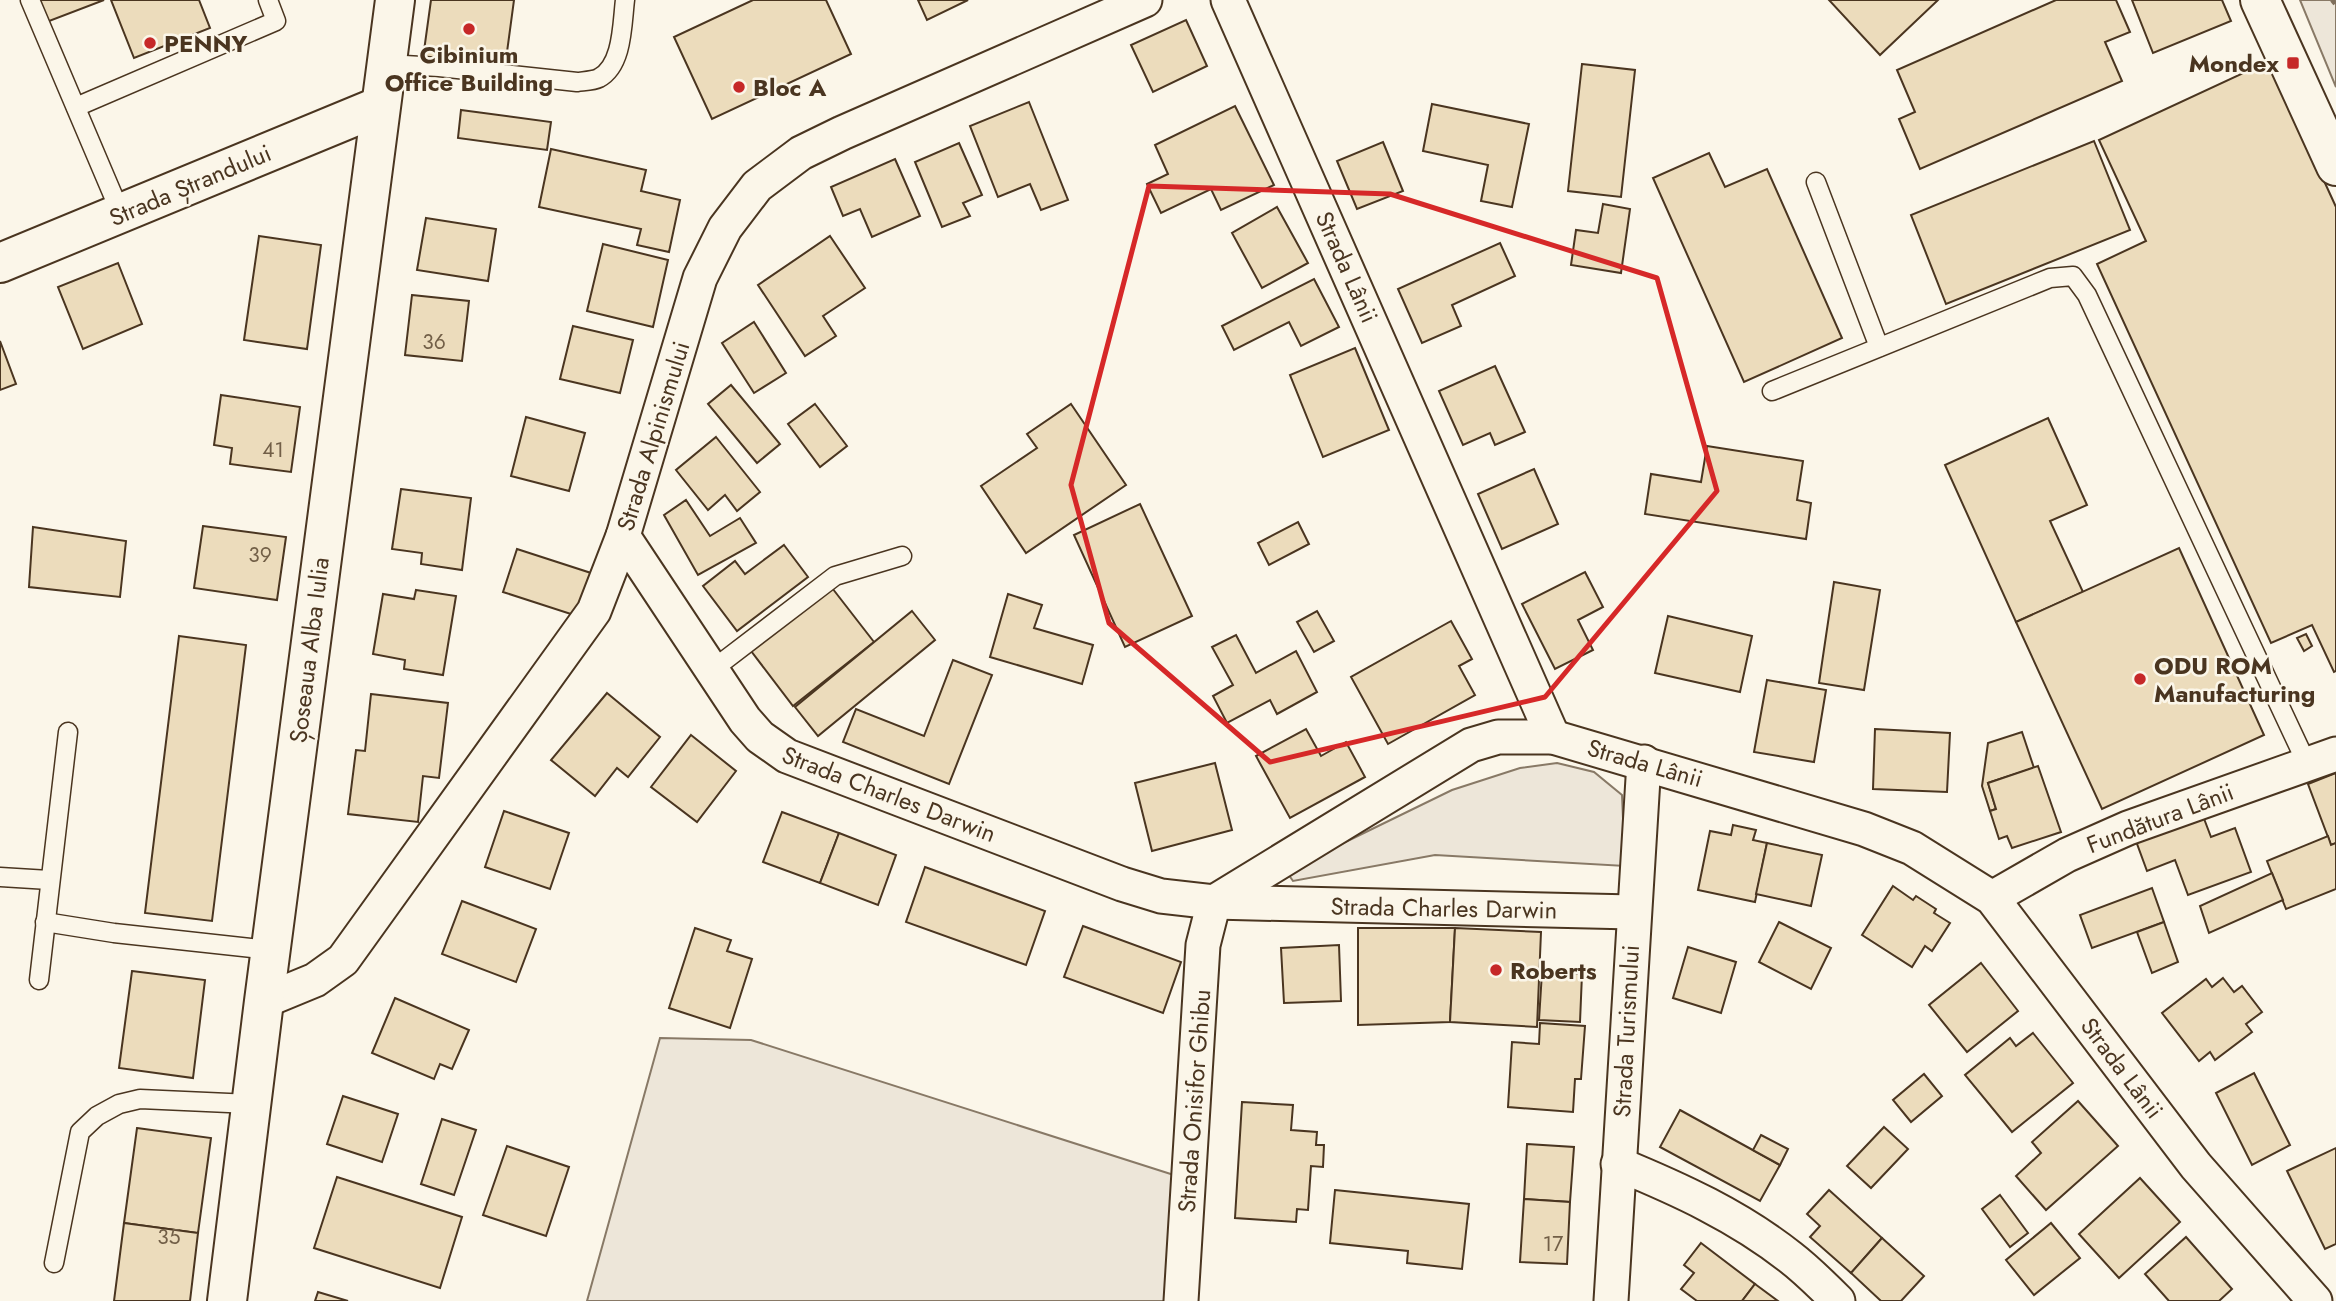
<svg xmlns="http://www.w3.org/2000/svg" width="2336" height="1301" viewBox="0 0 2336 1301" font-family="Jost,sans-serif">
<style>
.green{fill:#ede6d9;stroke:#887966;stroke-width:2}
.building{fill:#ecdcbc;stroke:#4a3520;stroke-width:2}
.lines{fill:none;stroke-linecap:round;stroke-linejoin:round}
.lane-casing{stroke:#4a3520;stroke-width:21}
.street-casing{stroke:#4a3520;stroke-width:37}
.secondary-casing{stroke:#4a3520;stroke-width:42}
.primary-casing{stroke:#4a3520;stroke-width:42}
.path{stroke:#7f6f5c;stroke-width:4.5;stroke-dasharray:5 3.5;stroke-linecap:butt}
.lane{stroke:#fbf6e9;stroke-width:18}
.street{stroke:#fbf6e9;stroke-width:33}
.secondary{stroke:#fbf6e9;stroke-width:38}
.primary{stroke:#fbf6e9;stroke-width:38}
.marked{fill:none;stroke:#d62828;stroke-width:5;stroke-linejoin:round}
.poi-dot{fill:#c62828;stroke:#fbf6e9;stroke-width:2.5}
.labels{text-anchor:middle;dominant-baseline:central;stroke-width:5;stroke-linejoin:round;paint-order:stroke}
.number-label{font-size:21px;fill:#725f47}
.poi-label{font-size:24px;font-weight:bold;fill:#4a3520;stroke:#fbf6e9;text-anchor:start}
.street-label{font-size:24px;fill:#4a3520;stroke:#fbf6e9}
</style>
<rect width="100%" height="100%" fill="#fbf6e9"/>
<g class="green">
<polygon points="2300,0 2336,0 2336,87"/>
<polygon points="1557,763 1594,772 1622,795 1625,866 1435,855 1293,881 1286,871 1452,790 1520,768"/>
<polygon points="660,1038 751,1040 1177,1176 1165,1301 587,1301"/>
</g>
<g class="building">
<polygon points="35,0 104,0 44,23"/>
<polygon points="111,0 199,0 210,28 134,58"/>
<polygon points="431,0 514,0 505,67 423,58"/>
<polygon points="753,0 826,0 851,54 712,119 674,37"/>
<polygon points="918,0 968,0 927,20"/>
<polygon points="1829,0 1938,0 1880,55"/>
<polygon points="2056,0 2116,0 2130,32 2105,42 2122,81 1920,169 1899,119 1915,112 1897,70"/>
<polygon points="2132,0 2222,0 2231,21 2153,53"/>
<polygon points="1186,20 1207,66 1153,92 1131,45"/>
<polygon points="2269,61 2336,207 2336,671 2334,672 2312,625 2271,643 2097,264 2146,241 2099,140"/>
<polygon points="1582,64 1635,70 1621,197 1568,191"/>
<polygon points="1029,102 1068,200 1041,210 1030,184 998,197 970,126"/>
<polygon points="1432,104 1529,124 1512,207 1481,201 1488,165 1423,151"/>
<polygon points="1235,106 1274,185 1221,210 1211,189 1161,213 1147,184 1168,174 1155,145"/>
<polygon points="461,110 551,122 547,150 458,138"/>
<polygon points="2094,141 2130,230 1946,304 1911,215"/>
<polygon points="1383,142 1403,191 1357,209 1337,161"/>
<polygon points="959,143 982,195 963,203 970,216 942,227 915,162"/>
<polygon points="551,149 646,170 641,191 680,200 669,252 637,245 641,229 539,207"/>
<polygon points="1709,153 1725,187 1767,169 1842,338 1744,382 1653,178"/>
<polygon points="895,159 920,216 872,237 860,209 843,216 831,187"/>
<polygon points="1603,204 1630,209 1621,273 1571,265 1576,230 1598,233"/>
<polygon points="1277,207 1308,263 1262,288 1232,233"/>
<polygon points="426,218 496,229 488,281 417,270"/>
<polygon points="259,236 321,245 307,349 244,340"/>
<polygon points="830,236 865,288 823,316 836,336 805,356 758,285"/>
<polygon points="1500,243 1515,276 1452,305 1461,326 1422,343 1398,289"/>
<polygon points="603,244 668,260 653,327 587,311"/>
<polygon points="118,263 142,324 83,349 58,287"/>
<polygon points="1314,279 1339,327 1301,346 1289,322 1234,350 1222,326"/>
<polygon points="412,295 469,301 462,361 405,355"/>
<polygon points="754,322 786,373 754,393 722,343"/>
<polygon points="573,326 633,340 620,393 560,379"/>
<polygon points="0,341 16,384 0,390"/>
<polygon points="1355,348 1389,430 1323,457 1290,375"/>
<polygon points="1495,366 1525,432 1495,445 1490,433 1463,445 1439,391"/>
<polygon points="731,385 780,444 757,463 708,404"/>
<polygon points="221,395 300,407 291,472 230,464 232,448 214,445"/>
<polygon points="815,404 847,446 820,467 788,424"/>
<polygon points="1071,404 1126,485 1026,553 981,486 1037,448 1027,434"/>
<polygon points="526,417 585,433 569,491 511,476"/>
<polygon points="2048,418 2087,505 2050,521 2083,592 2016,622 1945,465"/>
<polygon points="716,437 760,492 737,511 725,495 708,510 676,470"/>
<polygon points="1707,446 1803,461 1797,500 1811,503 1806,539 1645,514 1651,474 1701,482"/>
<polygon points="1534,469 1558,524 1502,549 1478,494"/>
<polygon points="401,489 471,498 462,570 421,564 422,553 392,549"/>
<polygon points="686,500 710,536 740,518 756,543 698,575 664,515"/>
<polygon points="1140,504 1192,616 1125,647 1074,535"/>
<polygon points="1298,522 1309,544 1269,565 1258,543"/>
<polygon points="203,526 286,537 277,600 194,588"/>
<polygon points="33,527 126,541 120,597 29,587"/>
<polygon points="784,545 808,577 737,631 703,586 735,561 745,574"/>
<polygon points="2179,548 2264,735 2102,809 2016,622"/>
<polygon points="517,549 591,573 577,616 503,592"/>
<polygon points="1585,572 1603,607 1578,620 1593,650 1555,669 1522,604"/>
<polygon points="1834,582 1880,590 1864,690 1819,683"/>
<polygon points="829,584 874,642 793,706 748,647"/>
<polygon points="416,590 456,596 443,675 404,669 405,660 373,654 383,594 414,599"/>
<polygon points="1008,594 1042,605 1034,628 1093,645 1082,684 990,657"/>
<polygon points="912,611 935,640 818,736 795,707"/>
<polygon points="1317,611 1334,641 1314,652 1297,622"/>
<polygon points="1668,616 1752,636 1740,692 1655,673"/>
<polygon points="1451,621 1472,659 1459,666 1475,695 1388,744 1351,677"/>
<polygon points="2306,634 2312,646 2304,651 2297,638"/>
<polygon points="1236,635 1256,673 1296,651 1317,692 1277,714 1270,700 1227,723 1213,696 1233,685 1212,647"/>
<polygon points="179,636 246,645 212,921 145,913"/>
<polygon points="953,660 992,675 949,784 843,742 856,709 924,736"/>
<polygon points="1767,680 1826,690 1814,762 1754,752"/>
<polygon points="607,693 660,737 628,777 617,768 595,796 551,760"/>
<polygon points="371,694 448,703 439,778 423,776 418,822 348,814 356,750 365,751"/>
<polygon points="1306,729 1321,756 1346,742 1365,777 1290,818 1256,756"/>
<polygon points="1875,729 1950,733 1947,792 1873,789"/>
<polygon points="2022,732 2034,768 1988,783 1996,809 1990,811 1982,786 1988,743"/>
<polygon points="691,735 736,771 697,822 651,787"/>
<polygon points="1215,763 1232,830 1152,851 1135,783"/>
<polygon points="2038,766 2061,832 2012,848 2007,836 1999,839 1990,811 1996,809 1988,783"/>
<polygon points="2336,773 2336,843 2331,845 2308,784"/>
<polygon points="504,811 569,833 550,889 485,867"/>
<polygon points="782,812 839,833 820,883 763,862"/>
<polygon points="2203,816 2211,837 2235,828 2251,872 2188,895 2175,860 2147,871 2136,841"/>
<polygon points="1733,825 1756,830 1753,840 1767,843 1755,902 1698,890 1710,831 1731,835"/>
<polygon points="839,833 896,855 878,905 820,883"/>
<polygon points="2328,836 2331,845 2336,843 2336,889 2286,909 2267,861"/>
<polygon points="1767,843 1822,855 1811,906 1756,894"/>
<polygon points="925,867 1045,911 1026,965 906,922"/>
<polygon points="2272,873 2283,900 2209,933 2200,906"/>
<polygon points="1893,886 1913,900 1916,896 1936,909 1934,913 1950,923 1932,951 1925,946 1912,967 1862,935"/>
<polygon points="2152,888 2164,922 2092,948 2080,915"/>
<polygon points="462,901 536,929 516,982 442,954"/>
<polygon points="1779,922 1831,948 1811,989 1759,962"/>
<polygon points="2164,922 2178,962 2152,973 2137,932"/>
<polygon points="1083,926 1181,962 1163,1013 1064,977"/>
<polygon points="695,928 731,940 727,951 752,959 730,1028 669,1008"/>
<polygon points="1358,928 1455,928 1450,1022 1358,1025"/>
<polygon points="1455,928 1541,932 1537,1027 1450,1022"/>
<polygon points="1339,945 1341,1001 1284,1003 1281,948"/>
<polygon points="1688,947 1736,962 1721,1013 1673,998"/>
<polygon points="1981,963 2018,1011 1967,1052 1929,1005"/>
<polygon points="132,971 205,980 193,1078 119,1068"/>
<polygon points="1542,972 1582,974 1580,1022 1539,1020"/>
<polygon points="2223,978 2234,992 2242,986 2262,1012 2246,1024 2252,1032 2215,1060 2210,1052 2199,1061 2162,1013 2206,979 2212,987"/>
<polygon points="395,998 469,1030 452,1069 440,1064 434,1079 372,1053"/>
<polygon points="1540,1023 1585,1026 1581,1079 1575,1079 1573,1112 1508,1107 1512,1042 1539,1044"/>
<polygon points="2033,1033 2073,1083 2012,1132 1965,1075 2010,1038 2016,1046"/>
<polygon points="2254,1073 2290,1145 2252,1165 2216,1093"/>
<polygon points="1924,1074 1942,1096 1911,1122 1893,1100"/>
<polygon points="343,1096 398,1114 382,1162 327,1144"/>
<polygon points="2078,1101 2118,1146 2046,1210 2016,1176 2041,1153 2032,1142"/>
<polygon points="1242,1102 1293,1105 1291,1130 1317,1132 1316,1145 1324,1145 1323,1167 1311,1166 1308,1210 1297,1209 1296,1222 1235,1218"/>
<polygon points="1680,1110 1780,1165 1760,1201 1660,1147"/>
<polygon points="442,1119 476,1130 454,1195 421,1184"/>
<polygon points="1884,1127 1908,1149 1871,1188 1847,1166"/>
<polygon points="137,1128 211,1138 198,1233 124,1223"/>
<polygon points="1761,1135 1788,1149 1780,1165 1753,1150"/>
<polygon points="1527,1144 1574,1147 1570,1202 1524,1199"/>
<polygon points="507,1146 569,1167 546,1236 483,1215"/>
<polygon points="2336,1148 2336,1244 2325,1249 2287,1171"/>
<polygon points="337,1177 462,1217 440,1288 314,1248"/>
<polygon points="2140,1178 2180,1222 2119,1278 2079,1234"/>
<polygon points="1335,1190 1469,1204 1462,1269 1407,1263 1408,1251 1330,1243"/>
<polygon points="1829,1190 1882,1238 1851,1273 1810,1237 1820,1226 1807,1214"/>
<polygon points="2000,1195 2028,1233 2010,1247 1982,1209"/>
<polygon points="1524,1199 1570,1202 1567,1264 1520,1262"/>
<polygon points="124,1223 198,1233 190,1301 114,1301"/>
<polygon points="2051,1223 2080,1258 2034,1295 2006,1260"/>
<polygon points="2186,1237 2232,1289 2219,1301 2169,1301 2145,1274"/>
<polygon points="1882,1238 1924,1276 1901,1301 1881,1301 1851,1273"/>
<polygon points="1701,1243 1755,1284 1742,1301 1697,1301 1681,1289 1694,1273 1684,1265"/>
<polygon points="1755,1284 1778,1301 1742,1301"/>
<polygon points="318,1292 348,1301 315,1301"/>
</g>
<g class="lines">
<g class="lane-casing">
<g id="lane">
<polyline points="30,0 121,214"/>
<path d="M387 64 439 67 577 82C584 81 593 81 599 78 623 65 622 24 625 0"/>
<polyline points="76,107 276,21 268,0"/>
<polyline points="1816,182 1879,347"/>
<polyline points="1772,391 2050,278 2073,276 2087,295 2307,764"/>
<polyline points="712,670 835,576 902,556"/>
<polyline points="0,877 49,880"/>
<polyline points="45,922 114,933 270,950"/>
<polyline points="39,980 68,732"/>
<polyline points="54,1263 80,1132 97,1116 119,1104 140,1099 251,1104"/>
</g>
</g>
<g class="street-casing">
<g id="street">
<polyline points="1228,0 1553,737"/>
<polyline points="623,536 745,720 760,737 787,756 1122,884 1161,896 1214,902 1633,912"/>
<polyline points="1992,898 2067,855 2128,828 2336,754"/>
<polyline points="1214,902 1471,745 1498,737 1553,737 1864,829 1912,848 1992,898 2196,1166 2315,1301"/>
<polyline points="264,1001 315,980 343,960 594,611 623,536 700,278 725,228 757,186 801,153 842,133 1145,0"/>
<path d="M1618 1164C1679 1189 1738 1216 1790 1257 1807 1270 1823 1286 1838 1301"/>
<polyline points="1181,1301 1203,945 1214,902"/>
<polyline points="1611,1301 1644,762"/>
</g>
</g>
<g class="secondary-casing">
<polyline id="secondary" points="0,263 380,106"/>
</g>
<g class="primary-casing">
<g id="primary">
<polyline points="2260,0 2336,166"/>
<polyline points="227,1301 264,1001 395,0"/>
</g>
</g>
<polyline class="path" points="2332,0 2336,5"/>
<use href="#lane" class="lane"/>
<use href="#street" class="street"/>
<use href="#secondary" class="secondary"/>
<use href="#primary" class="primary"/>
</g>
<path class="marked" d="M1149 186 1390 194 1657 278 1717 491 1545 697 1270 762 1109 623 1071 485Z"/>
<g class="poi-dot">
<circle cx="469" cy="29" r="7"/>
<circle cx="150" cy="43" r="7"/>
<rect x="2286" y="56" width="14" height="14" rx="3.5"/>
<circle cx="739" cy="87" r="7"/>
<circle cx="2140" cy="679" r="7"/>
<circle cx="1496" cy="970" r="7"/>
</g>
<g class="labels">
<g class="number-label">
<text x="434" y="342">36</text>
<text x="273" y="450">41</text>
<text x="260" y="555">39</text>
<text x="169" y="1237">35</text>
<text x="1553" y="1244">17</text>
</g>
<g class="poi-label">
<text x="164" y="43">PENNY</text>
<text x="469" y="54" text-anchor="middle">Cibinium<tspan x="469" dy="28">Office Building</tspan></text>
<text x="2279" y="63" text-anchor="end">Mondex</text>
<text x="753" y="87">Bloc A</text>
<text x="2154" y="665">ODU ROM<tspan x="2154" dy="28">Manufacturing</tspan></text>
<text x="1510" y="970">Roberts</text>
</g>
<g class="street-label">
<text transform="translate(190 185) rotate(-23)">Strada Ștrandului</text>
<text transform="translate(1347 267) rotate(66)">Strada Lânii</text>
<text transform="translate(653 436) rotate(-73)">Strada Alpinismului</text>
<text transform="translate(309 650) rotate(-83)">Șoseaua Alba Iulia</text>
<text transform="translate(1645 763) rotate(16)">Strada Lânii</text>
<text transform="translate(889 794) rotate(21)">Strada Charles Darwin</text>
<text transform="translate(2160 818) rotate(-21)">Fundătura Lânii</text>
<text transform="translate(1444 908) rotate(1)">Strada Charles Darwin</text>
<text transform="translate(1626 1031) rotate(-87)">Strada Turismului</text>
<text transform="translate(2122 1068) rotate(53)">Strada Lânii</text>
<text transform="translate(1194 1101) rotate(-86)">Strada Onisifor Ghibu</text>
</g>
</g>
</svg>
